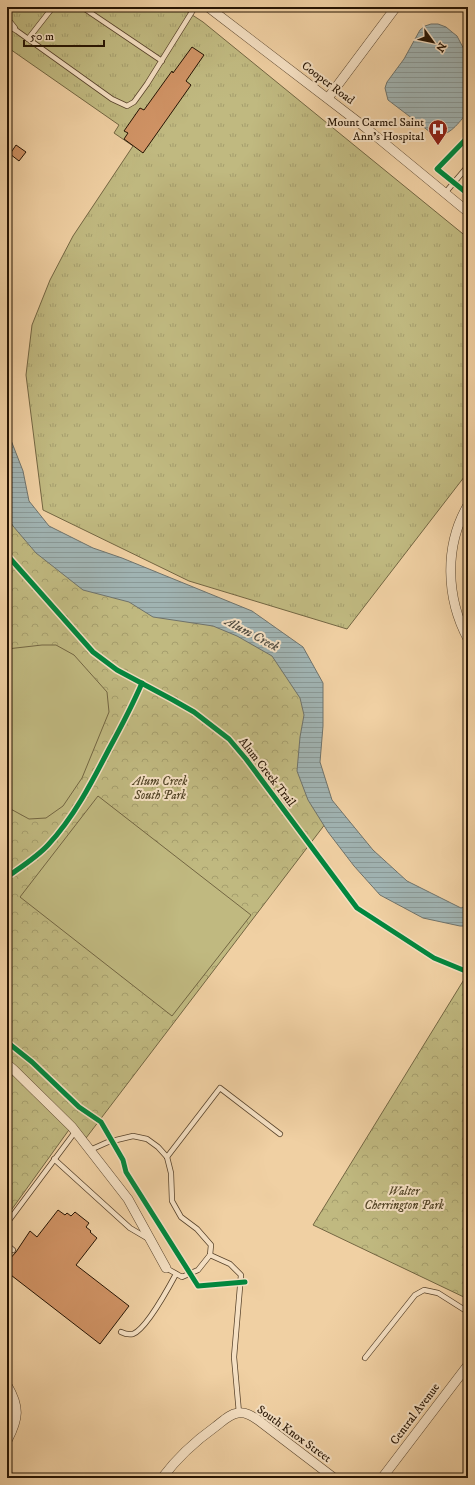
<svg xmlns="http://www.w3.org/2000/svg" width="475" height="1485" viewBox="0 0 475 1485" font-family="'IM FELL DW Pica',serif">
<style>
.grass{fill:url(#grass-tufts);stroke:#736642}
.park{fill:url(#park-crowns);stroke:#736642}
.garden{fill:#c0b980;stroke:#736642}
.water{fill:url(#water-rules);stroke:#6f736c}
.building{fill:#d09365;stroke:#261403}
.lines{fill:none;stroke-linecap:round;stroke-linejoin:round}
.service-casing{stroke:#58432b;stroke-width:6}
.minor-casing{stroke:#58432b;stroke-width:10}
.service{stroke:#f5e0c3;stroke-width:4.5}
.minor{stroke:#f5e0c3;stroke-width:9}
.cycleway-casing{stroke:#f5e0c3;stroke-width:8}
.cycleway{stroke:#00873e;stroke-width:5}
.labels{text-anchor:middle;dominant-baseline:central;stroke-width:4;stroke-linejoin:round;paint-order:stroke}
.street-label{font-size:12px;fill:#261403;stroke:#f5e0c3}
.poi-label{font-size:12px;fill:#261403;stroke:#f5e0c3;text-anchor:end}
.park-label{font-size:12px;font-style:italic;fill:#544628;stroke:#f5e0c3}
.water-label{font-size:13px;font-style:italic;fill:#514c40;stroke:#f5e0c3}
</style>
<defs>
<pattern id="grass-tufts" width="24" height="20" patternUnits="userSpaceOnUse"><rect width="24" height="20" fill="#c0b980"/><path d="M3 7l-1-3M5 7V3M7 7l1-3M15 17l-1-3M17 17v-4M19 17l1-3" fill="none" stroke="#a59e6d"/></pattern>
<pattern id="park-crowns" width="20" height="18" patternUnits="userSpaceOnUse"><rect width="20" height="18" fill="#c0b980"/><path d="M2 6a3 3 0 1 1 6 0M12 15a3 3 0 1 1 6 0" fill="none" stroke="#a59e6d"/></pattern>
<pattern id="water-rules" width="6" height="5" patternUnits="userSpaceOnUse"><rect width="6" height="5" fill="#a0b3b2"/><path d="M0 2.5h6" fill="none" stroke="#8a9997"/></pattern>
</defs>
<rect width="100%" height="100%" fill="#f0d0a3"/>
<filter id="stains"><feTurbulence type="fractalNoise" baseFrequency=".005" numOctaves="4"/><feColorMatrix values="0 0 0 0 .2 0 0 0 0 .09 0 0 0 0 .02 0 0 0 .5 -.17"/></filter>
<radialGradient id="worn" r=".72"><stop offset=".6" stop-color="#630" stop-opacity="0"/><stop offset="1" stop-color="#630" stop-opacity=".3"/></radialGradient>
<polygon class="grass" points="7,7 180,7 203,22 468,238 468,472 347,629 189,581 43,510 26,375 32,325 50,280 73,236 133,146 114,133 119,125 7,47"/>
<g class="park">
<polygon points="16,511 282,649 315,698 312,768 332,815 83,1142 71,1127 7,1216 7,521"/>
<polygon points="468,973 468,1299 313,1225"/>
</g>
<g class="garden">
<polygon points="42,645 56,645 74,655 107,692 109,712 82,778 63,806 46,818 29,819 7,807 7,649"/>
<polygon points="98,796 251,915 172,1016 20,897"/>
</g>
<g class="water">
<path d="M431 24H438L446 27 452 32 457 36 468 57V112C458 123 450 137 434 135L388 100 385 88 387 82 404 59 420 30 425 26Z"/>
<polygon points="7,430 23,471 29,501 49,526 93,548 122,558 252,611 303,647 323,683 323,726 320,762 332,800 373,850 407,881 461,908 468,905 468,926 460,926 423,918 380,895 354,866 328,832 308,800 297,771 300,737 304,715 300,698 272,656 237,636 213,626 153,617 129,602 83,590 36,553 13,526 7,516"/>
</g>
<g class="building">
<polygon points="192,47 204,55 186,81 191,85 143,153 124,139 128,133 124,131 140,108 144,110 172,71 173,73"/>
<polygon points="16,145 26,152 19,161 10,154"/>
<polygon points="58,1210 65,1215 67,1213 71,1216 75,1212 89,1223 86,1227 91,1231 90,1232 97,1238 76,1265 129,1306 100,1344 7,1272 7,1262 16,1252 30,1231 37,1237"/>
</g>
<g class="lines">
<g class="service-casing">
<g id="service">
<polyline points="82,7 162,61"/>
<polyline points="7,18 15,28"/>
<polyline points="7,25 17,31 112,99 127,106 134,102 147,84 195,7"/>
<polyline points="28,39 53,7"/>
<polyline points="445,193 468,166"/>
<polyline points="90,1150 108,1142 133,1136 147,1139 158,1147 167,1157 171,1173 172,1201 181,1217 197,1229 211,1245 210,1255"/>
<polyline points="167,1157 220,1088 280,1134"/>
<polyline points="54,1159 130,1228 147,1238"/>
<polyline points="7,1223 75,1132"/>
<polyline points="7,1245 13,1250"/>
<polyline points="210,1255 230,1264 241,1275 234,1357 239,1413"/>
<polyline points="166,1268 182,1277 198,1270 210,1255"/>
<path d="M121 1332C125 1334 128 1335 133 1334 146 1329 169 1287 176 1274"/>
<polyline points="365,1358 415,1295 424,1290 438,1293 468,1312"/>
</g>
</g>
<g class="minor-casing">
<g id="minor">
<polyline points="208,7 366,128 468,212"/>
<polyline points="328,98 396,7"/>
<path d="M468 505C444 546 446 598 468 639"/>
<polyline points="7,1064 14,1070 72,1127 128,1199 166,1268"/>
<path d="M7 1385C20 1407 19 1418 7 1441"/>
<path d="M162 1478C177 1458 194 1442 215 1427 222 1422 229 1414 238 1413 246 1412 252 1416 258 1420L334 1478"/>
<polyline points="382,1478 468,1365"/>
</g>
</g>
<use href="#service" class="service"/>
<use href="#minor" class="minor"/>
<g class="cycleway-casing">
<g id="cycleway">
<polyline points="468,137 437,169 468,194"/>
<polyline points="7,555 93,652 117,670 173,700 194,712 229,739 246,759 357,908 434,958 468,972"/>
<path d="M7 877C21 867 37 857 48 845 74 817 92 782 109 749 121 727 132 706 142 683"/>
<polyline points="7,1042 32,1062 79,1107 101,1122 123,1160 126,1172 198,1286 245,1282"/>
</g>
</g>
<use href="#cycleway" class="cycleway"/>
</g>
<defs>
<g id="hospital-pin" transform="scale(1)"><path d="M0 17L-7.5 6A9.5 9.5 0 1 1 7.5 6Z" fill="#8f2418" stroke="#f5e0c3"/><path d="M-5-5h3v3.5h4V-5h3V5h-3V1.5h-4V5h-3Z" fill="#fff"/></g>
</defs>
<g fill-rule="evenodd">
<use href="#hospital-pin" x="438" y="129"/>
</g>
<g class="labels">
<g class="street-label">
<text transform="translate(328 83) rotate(37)">Cooper Road</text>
<text transform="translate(267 772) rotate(52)">Alum Creek Trail</text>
<text transform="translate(415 1414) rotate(-53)">Central Avenue</text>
<text transform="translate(294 1434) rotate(36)">South Knox Street</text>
</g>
<g class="poi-label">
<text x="424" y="122">Mount Carmel Saint<tspan x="424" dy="14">Ann's Hospital</tspan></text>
</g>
<g class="park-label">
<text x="160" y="781">Alum Creek<tspan x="160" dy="14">South Park</tspan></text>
<text x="404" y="1191">Walter<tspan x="404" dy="14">Cherrington Park</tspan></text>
</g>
<g class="water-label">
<text transform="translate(252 634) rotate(28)">Alum Creek</text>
</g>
</g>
<rect width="475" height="1485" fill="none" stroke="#f0d0a3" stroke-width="24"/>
<rect x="8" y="8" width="459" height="1469" fill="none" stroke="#261403" stroke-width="2"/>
<rect x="12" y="12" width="451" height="1461" fill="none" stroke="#261403"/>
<g transform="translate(433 42) rotate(123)" stroke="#f5e0c3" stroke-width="3" paint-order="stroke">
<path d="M0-3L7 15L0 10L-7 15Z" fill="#261403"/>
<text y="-6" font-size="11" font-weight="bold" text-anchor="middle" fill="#261403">N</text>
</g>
<path d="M24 40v6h80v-6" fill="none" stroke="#261403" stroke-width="2"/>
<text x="30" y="40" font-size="12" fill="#261403" stroke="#f5e0c3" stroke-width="3" paint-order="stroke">50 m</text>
<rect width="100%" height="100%" filter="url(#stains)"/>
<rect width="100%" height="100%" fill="url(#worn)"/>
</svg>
